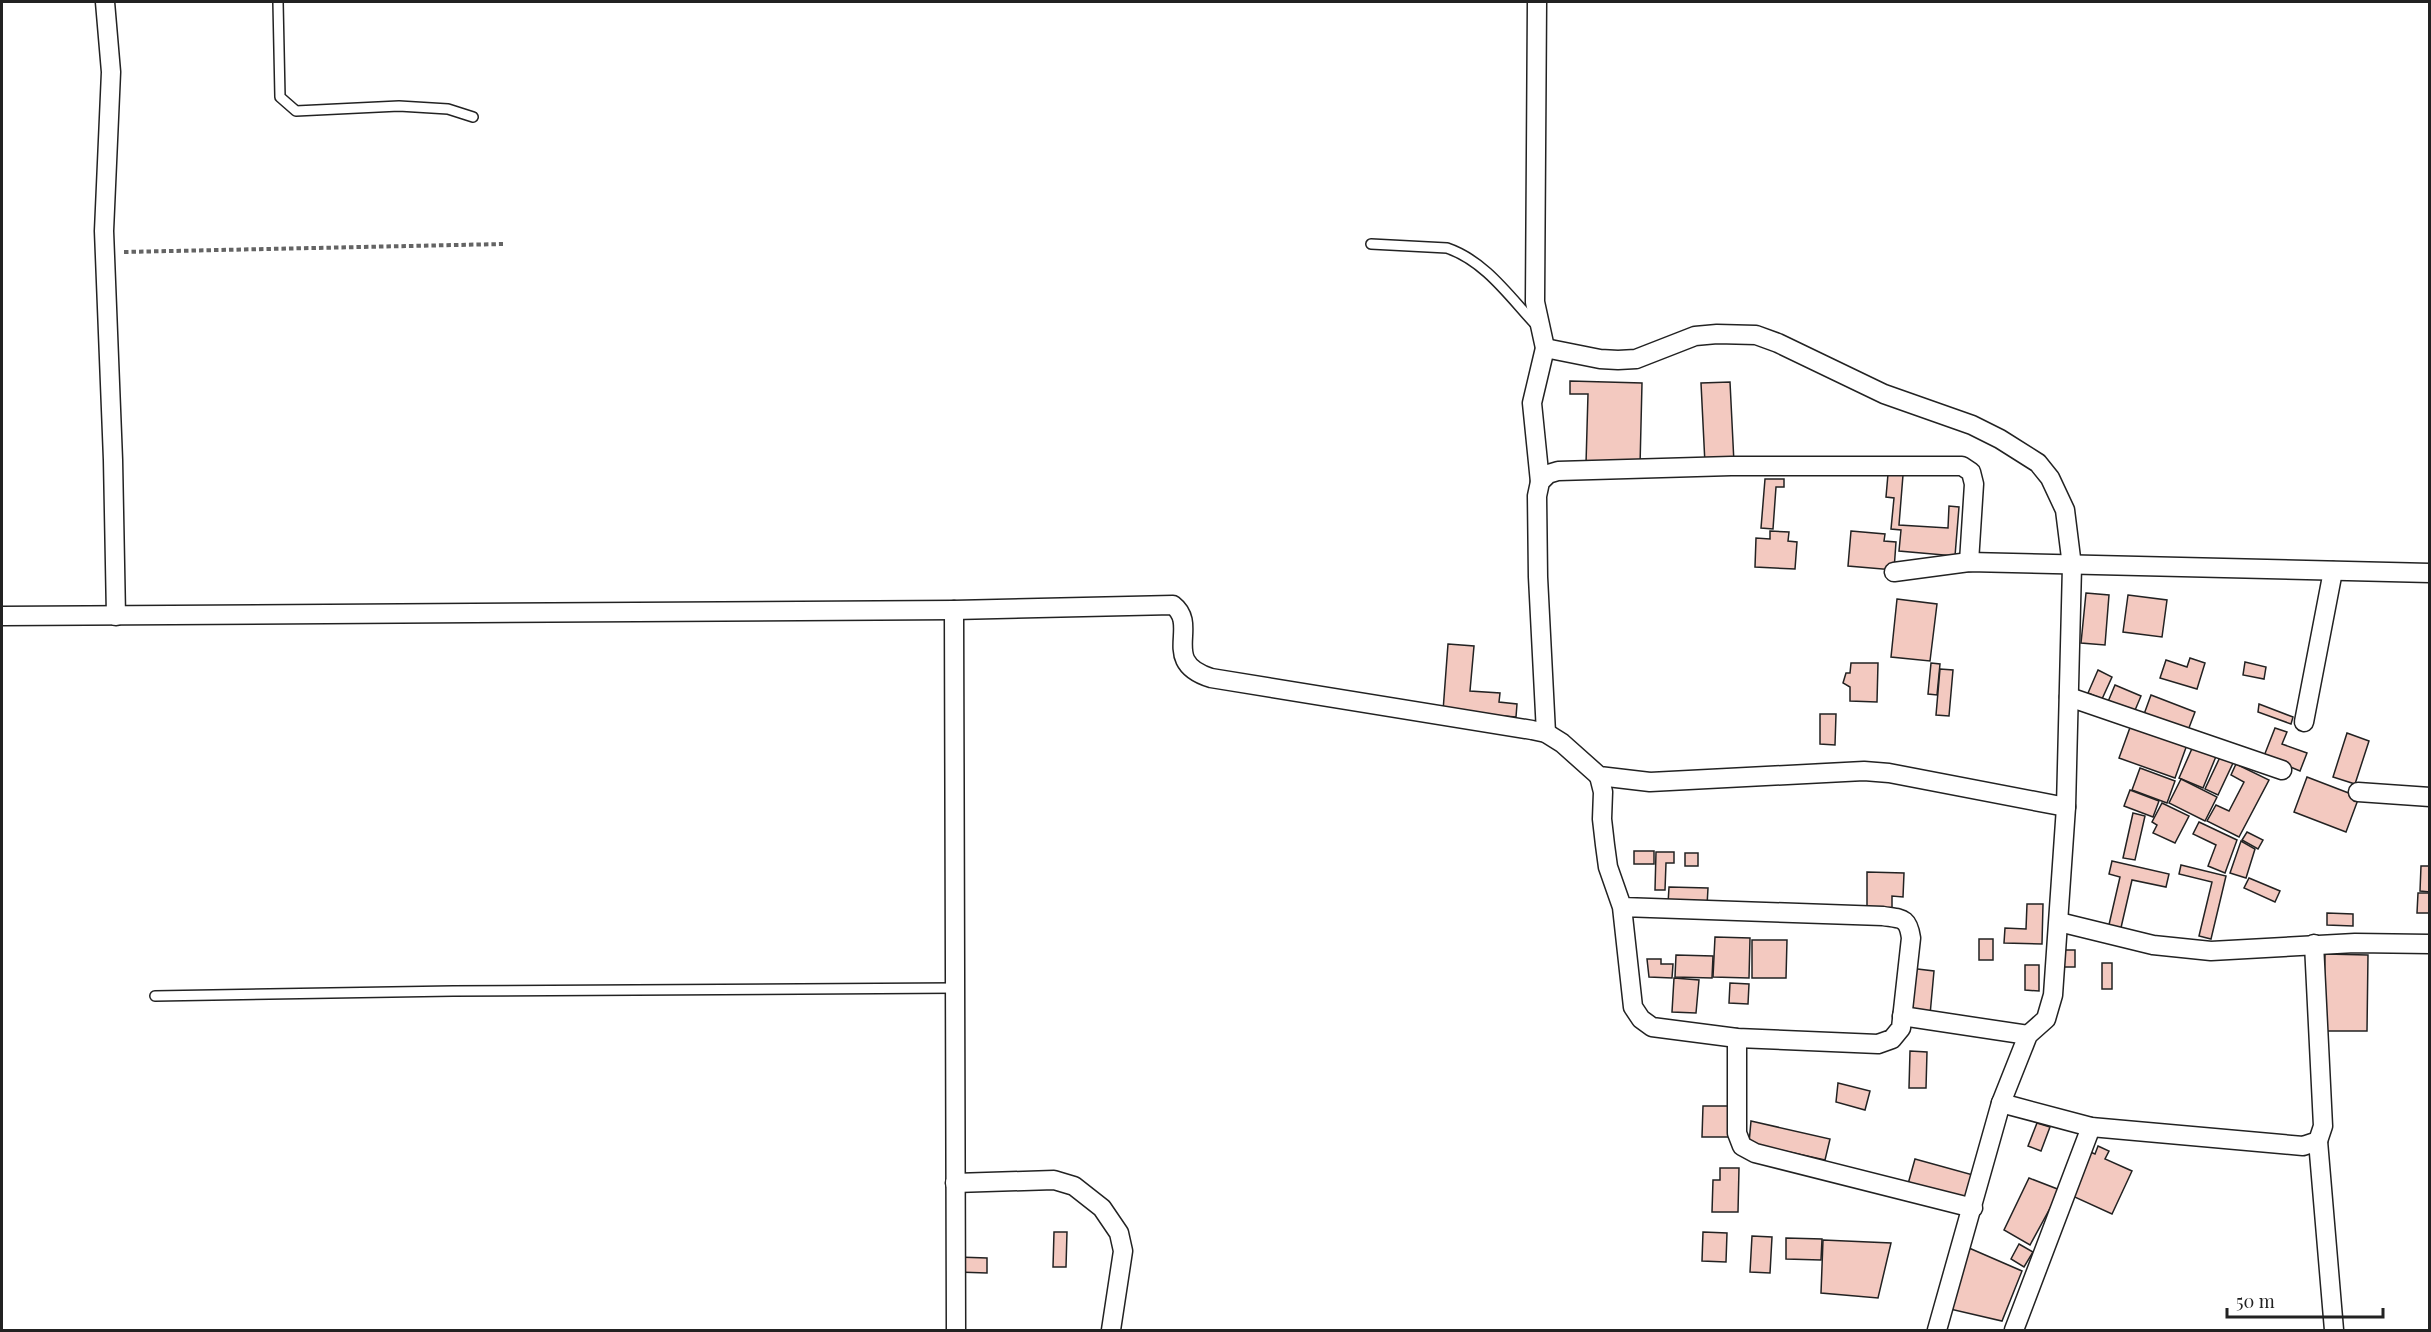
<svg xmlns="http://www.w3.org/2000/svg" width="2431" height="1332" viewBox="0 0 2431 1332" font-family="'Playfair Display',serif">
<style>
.building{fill:#f3c9c0;stroke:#222;stroke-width:1.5}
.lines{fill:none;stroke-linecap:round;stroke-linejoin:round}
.lane-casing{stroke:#222;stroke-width:12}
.street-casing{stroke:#222;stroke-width:21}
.path{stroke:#646464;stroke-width:4;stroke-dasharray:4.5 3;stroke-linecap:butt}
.lane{stroke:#fff;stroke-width:9}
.street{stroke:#fff;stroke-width:18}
</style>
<rect width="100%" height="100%" fill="#fff"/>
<g class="building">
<polygon points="1570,381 1642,383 1640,466 1586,464 1588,394 1570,394"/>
<polygon points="1730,382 1734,463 1705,464 1701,383"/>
<polygon points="1888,474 1903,475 1899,525 1948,528 1949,506 1959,507 1955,556 1899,551 1901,530 1891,529 1894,498 1886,497"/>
<polygon points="1765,479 1784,479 1784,487 1776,487 1773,529 1761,528"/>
<polygon points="1770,531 1789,532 1788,541 1797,542 1795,569 1755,567 1756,538 1770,539"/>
<polygon points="1851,531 1885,534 1884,541 1896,542 1894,570 1848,566"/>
<polygon points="2086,593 2109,595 2105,645 2081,643"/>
<polygon points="2128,595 2167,600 2162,637 2123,632"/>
<polygon points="1897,599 1937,604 1930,661 1891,657"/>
<polygon points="1448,644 1474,646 1470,691 1500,693 1499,702 1517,704 1516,717 1443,711"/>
<polygon points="2190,658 2205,663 2197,689 2160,678 2166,660 2187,667"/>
<polygon points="2245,662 2266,667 2264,679 2243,675"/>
<polygon points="1851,663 1878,663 1877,702 1850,701 1850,687 1843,683 1846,673 1850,673"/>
<polygon points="1931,663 1940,664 1937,695 1928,694"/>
<polygon points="1940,669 1953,670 1949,716 1936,715"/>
<polygon points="2098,670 2112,677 2102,699 2088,693"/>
<polygon points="2115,685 2141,696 2133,715 2107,704"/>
<polygon points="2151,695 2195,712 2187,733 2143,717"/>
<polygon points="2259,704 2293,717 2291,724 2258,712"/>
<polygon points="1820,714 1836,714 1835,745 1820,744"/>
<polygon points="2132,722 2188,742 2175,778 2119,758"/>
<polygon points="2275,728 2287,732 2282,744 2307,753 2300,771 2264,756"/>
<polygon points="2347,733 2369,741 2355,784 2333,777"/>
<polygon points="2194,744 2217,754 2203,788 2179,778"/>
<polygon points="2221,755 2234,761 2218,795 2205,789"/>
<polygon points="2236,764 2269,780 2239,837 2207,821 2216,805 2229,811 2244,782 2231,775"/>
<polygon points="2140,768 2175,781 2167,803 2132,790"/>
<polygon points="2307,777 2359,797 2346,832 2294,812"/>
<polygon points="2181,779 2217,797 2205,821 2169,803"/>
<polygon points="2130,790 2159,801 2153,817 2124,806"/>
<polygon points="2162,803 2189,816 2175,843 2153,833 2157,825 2152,822"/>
<polygon points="2133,813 2145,816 2135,860 2123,858"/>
<polygon points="2199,822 2237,840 2225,873 2208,866 2216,845 2193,834"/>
<polygon points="2247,832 2263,840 2258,849 2242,840"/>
<polygon points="2241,841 2255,849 2246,878 2230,873"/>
<rect x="1634" y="851" width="20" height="13"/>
<polygon points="1656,852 1674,852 1674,863 1666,863 1665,890 1655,890"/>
<rect x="1685" y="853" width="13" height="13"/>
<polygon points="2112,861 2169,874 2166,887 2132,880 2120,932 2108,929 2120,877 2109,874"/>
<polygon points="2181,865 2226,876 2211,939 2199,936 2212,882 2179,874"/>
<polygon points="2421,866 2430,866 2430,892 2420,891"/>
<polygon points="1867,872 1904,873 1903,897 1892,896 1892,910 1867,908"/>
<polygon points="2249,878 2280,891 2275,902 2244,888"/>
<polygon points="1669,887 1708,888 1707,906 1668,904"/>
<polygon points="2418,893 2430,893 2430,913 2417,913"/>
<polygon points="2027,904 2043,904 2042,944 2004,943 2005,928 2026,929"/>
<polygon points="2327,913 2353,914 2353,926 2327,925"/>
<polygon points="1715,937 1750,938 1749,978 1713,977"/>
<rect x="1979" y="939" width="14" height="21"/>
<polygon points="1752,940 1787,940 1786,978 1752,978"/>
<rect x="2062" y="950" width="13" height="17"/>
<polygon points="2325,954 2368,955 2367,1031 2323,1031"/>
<polygon points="1676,955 1713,956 1712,978 1675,977"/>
<polygon points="1647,959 1661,959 1661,964 1673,964 1672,978 1649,977"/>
<rect x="2102" y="963" width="10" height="26"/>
<polygon points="2025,965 2039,965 2039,991 2025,990"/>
<polygon points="1909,968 1934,971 1930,1015 1904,1013"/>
<polygon points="1674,978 1699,980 1696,1013 1672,1012"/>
<polygon points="1730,983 1749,984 1748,1004 1729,1003"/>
<polygon points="1910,1051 1927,1052 1926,1088 1909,1088"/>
<polygon points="1838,1083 1870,1091 1865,1110 1836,1102"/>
<polygon points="1703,1106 1729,1106 1729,1137 1702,1137"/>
<polygon points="1751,1121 1830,1139 1825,1160 1749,1143"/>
<polygon points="2037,1123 2050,1127 2041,1151 2028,1146"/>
<polygon points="2098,1146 2109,1151 2105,1159 2132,1171 2112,1214 2068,1194 2088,1151 2095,1154"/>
<polygon points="1915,1159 1973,1175 1967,1200 1908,1184"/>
<polygon points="1720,1168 1739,1168 1738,1212 1712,1212 1713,1180 1720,1180"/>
<polygon points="2029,1178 2060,1190 2030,1245 2004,1230"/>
<polygon points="1054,1232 1067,1232 1066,1267 1053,1267"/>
<polygon points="1703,1232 1727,1233 1726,1262 1702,1261"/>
<polygon points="1752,1236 1772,1237 1770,1273 1750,1272"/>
<polygon points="1786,1238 1822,1239 1821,1260 1786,1259"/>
<polygon points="1823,1240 1891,1243 1878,1298 1821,1293"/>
<polygon points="2019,1244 2033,1252 2024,1267 2011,1259"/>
<polygon points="1969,1248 2022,1271 2002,1321 1950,1309"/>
<polygon points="957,1257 987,1258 987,1273 957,1272"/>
</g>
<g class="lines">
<g class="lane-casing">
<g id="lane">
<polyline points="278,2 280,97 296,111 399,106 448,109 473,117"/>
<path d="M1371 244 1447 248C1485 261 1509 296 1536 325"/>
<polyline points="155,996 453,991 956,988"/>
</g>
</g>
<g class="street-casing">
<g id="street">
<polyline points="105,2 111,72 104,231 113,460 116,616"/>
<polyline points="1537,2 1535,302 1545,348 1532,403 1540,482"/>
<polyline points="1545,348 1600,359 1618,360 1636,359 1695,336 1717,334 1756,335 1778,343 1884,394 1972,425 2000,439 2038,463 2050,478 2065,510 2072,566 2066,807 2053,995 2046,1019 2028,1035 2001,1103 1937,1330"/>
<polyline points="1894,572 1969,562 2430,573"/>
<polyline points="954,610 956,1330"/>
<path d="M2 616 954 610 1173 605C1200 626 1159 662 1211 678L1532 730 1546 733 1562 743 1599 776 1650 782 1864 771 1889 773 2066 807"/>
<polyline points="2069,697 2282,770"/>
<polyline points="2304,722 2333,571"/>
<polyline points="1546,733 1538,577 1537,496 1540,482 1548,474 1558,471 1731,466 1962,466 1971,472 1974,484 1969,562"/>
<path d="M1599 776 1603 792 1602 819 1605 845 1608 867 1622 907 1633 1007 1641 1019 1652 1027 1737 1038 1878 1044 1892 1039 1901 1028 1911 938C1908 917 1902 919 1883 916L1622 907"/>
<polyline points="2358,792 2430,797"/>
<polyline points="2059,922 2153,945 2211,951 2355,943 2430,944"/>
<polyline points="1902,1016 2028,1035"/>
<polyline points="1737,1038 1737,1133 1742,1146 1755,1153 1973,1208"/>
<polyline points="2001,1103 2091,1127 2303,1146 2318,1141 2323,1126 2314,944"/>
<polyline points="2318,1141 2334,1330"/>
<polyline points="955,1183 1054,1180 1074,1186 1102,1208 1119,1233 1123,1251 1111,1330"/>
<polyline points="2014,1330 2091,1127"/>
</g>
</g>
<polyline class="path" points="124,252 503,244"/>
<use href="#lane" class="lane"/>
<use href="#street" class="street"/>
</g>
<rect width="2431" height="1332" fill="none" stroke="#222222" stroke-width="6"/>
<path d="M2227 1308v9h156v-9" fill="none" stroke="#222222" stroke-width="3"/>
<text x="2236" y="1308" font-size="18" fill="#222222" stroke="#ffffff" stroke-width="4.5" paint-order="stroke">50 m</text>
</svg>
